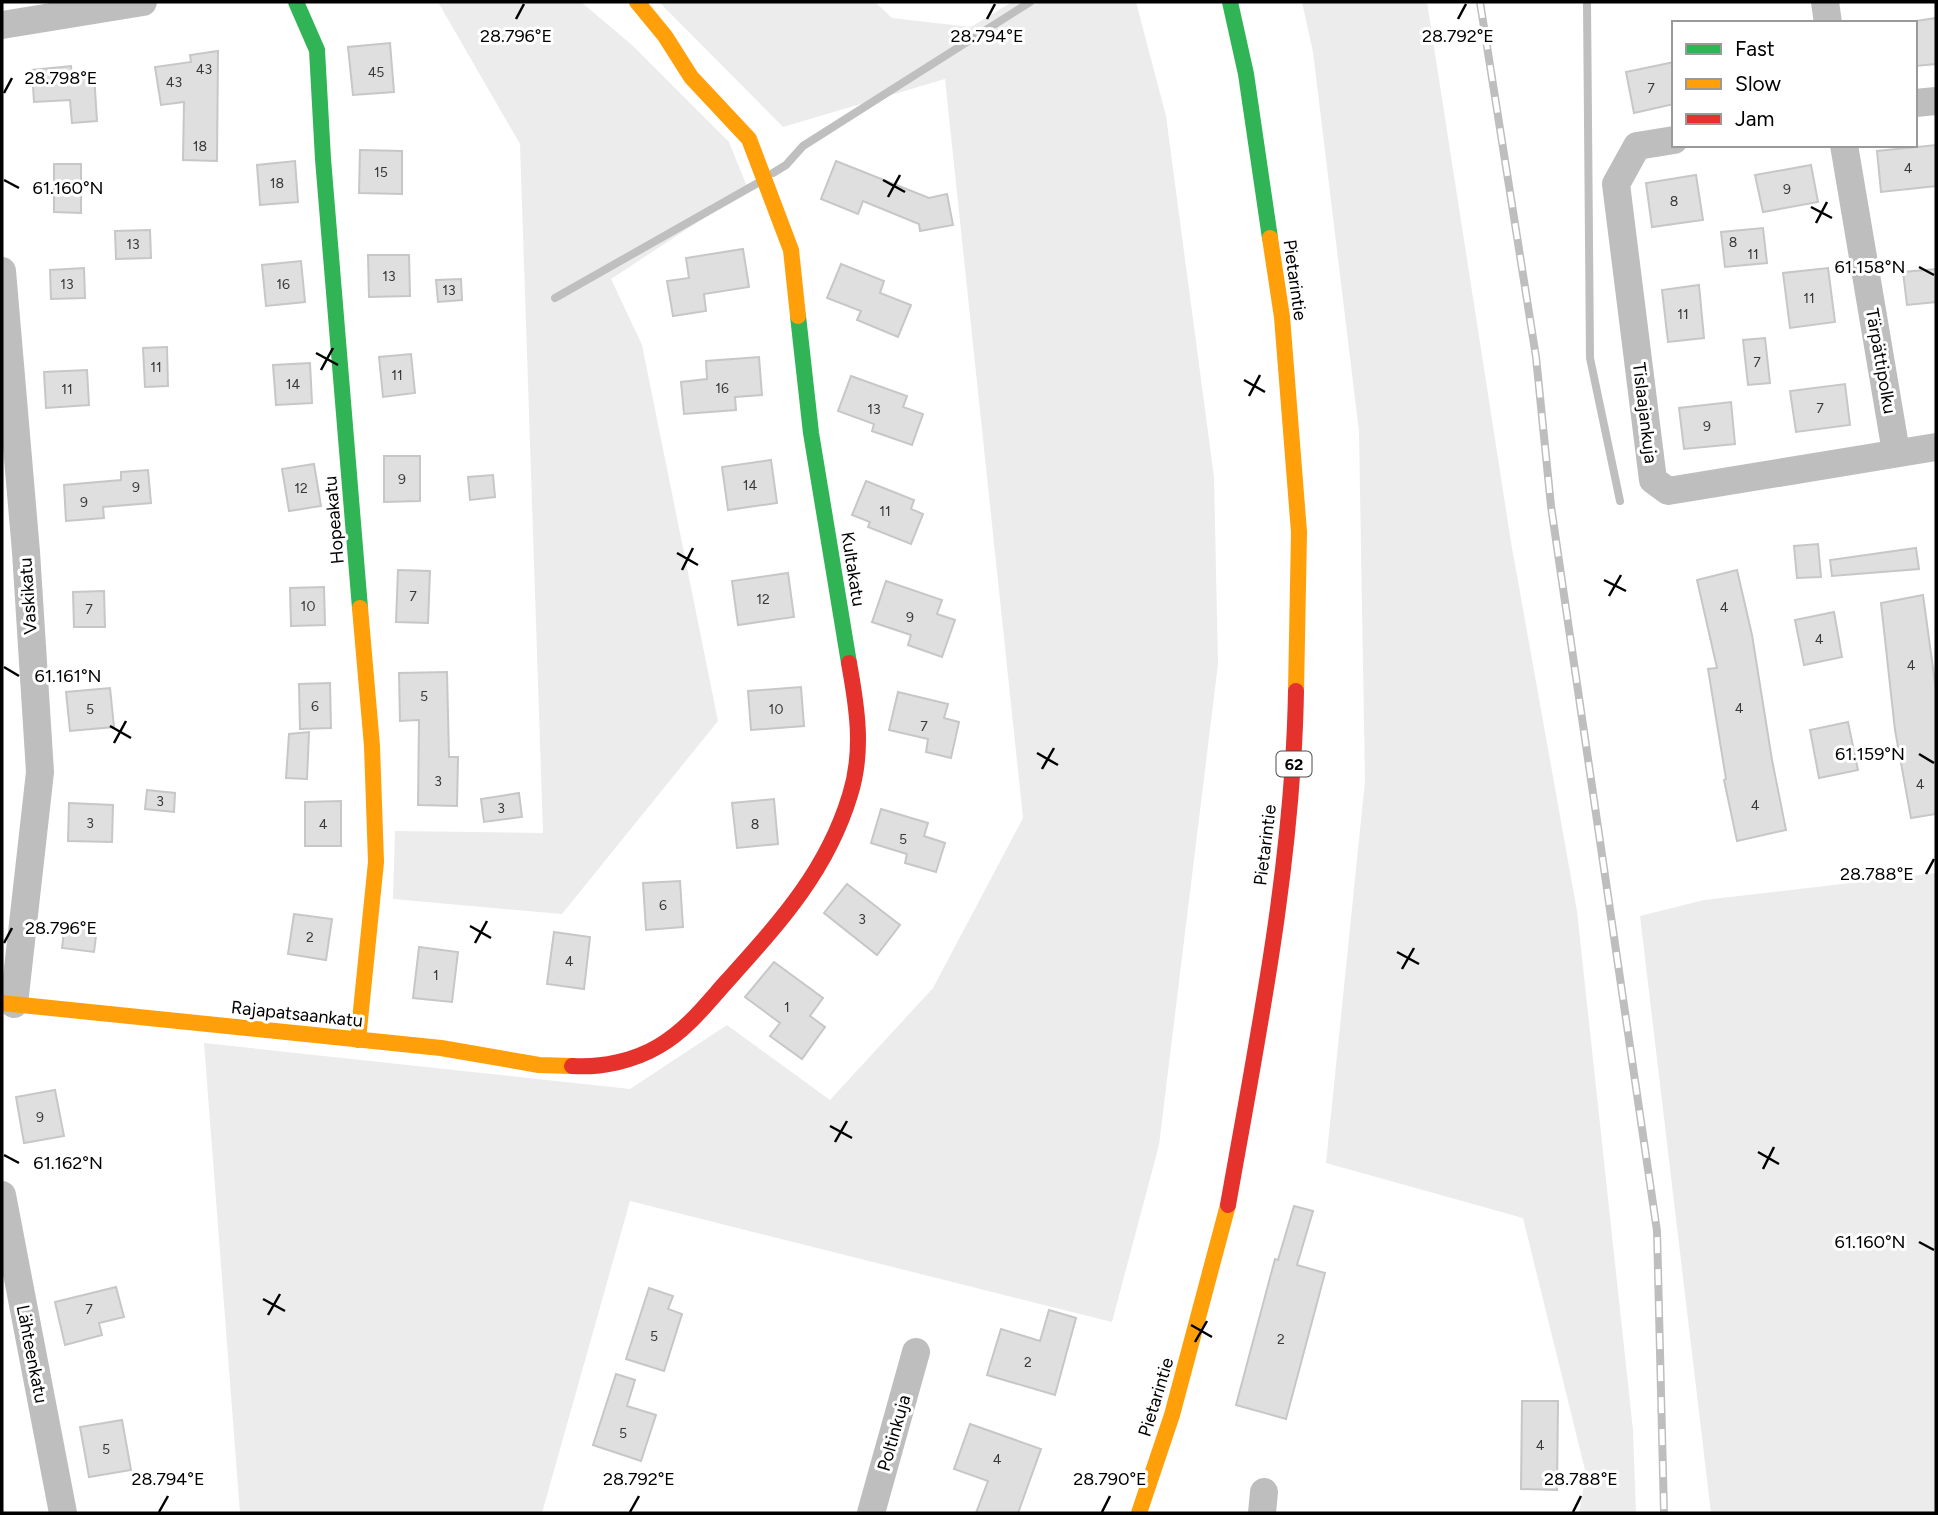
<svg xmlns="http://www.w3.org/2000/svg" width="1938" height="1515" viewBox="0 0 1938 1515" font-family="Figtree,sans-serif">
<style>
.green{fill:#ececec}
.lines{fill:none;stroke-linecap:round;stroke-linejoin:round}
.stream{stroke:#bfbfbf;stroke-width:8}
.building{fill:#dfdfdf;stroke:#c7c7c7;stroke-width:2}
.street{stroke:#bebebe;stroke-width:28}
.fast{stroke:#30b455;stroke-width:16}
.slow{stroke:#ff9f0a;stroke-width:16}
.jam{stroke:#e5322d;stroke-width:16}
.rail-casing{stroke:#bebebe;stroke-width:8}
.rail{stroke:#fff;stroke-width:5;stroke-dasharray:16;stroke-linecap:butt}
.ticks{fill:none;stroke:#000;stroke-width:2.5}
.labels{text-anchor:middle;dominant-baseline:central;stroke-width:6;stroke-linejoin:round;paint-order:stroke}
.number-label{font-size:14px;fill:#383838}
.shield{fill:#fff;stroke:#4c4c4c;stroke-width:2}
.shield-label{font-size:16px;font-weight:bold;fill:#000}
.street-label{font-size:18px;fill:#000;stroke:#fff}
.ticks-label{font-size:18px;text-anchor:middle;fill:#000;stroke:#fff;stroke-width:6;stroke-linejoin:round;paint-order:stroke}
</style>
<rect width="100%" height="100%" fill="#fff"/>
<g class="green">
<polygon points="438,2 581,2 632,45 729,142 748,189 611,279 642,345 718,721 562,914 393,899 395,831 543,833 520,144"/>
<polygon points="659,2 875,2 892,18 971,27 1012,2 1136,2 1166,116 1214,477 1218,664 1159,1145 1112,1322 630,1201 542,1513 240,1513 204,1043 630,1089 727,1025 830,1100 933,988 1023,818 945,79 783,127"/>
<polygon points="1302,2 1427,2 1511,542 1577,911 1633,1430 1636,1513 1579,1513 1586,1474 1523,1218 1326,1163 1365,781 1359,432 1313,52"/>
<polygon points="1936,873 1936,1513 1711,1513 1640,916 1704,900"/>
</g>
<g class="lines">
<g class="stream">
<polyline points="1587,2 1590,358 1620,501"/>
<polyline points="773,173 786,165 803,146 1030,2"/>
<polyline points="555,298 756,184"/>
</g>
</g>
<g class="building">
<polygon points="1936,18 1936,64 1915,66 1915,21"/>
<polygon points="390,43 394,92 353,95 348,47"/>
<polygon points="218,51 217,161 183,160 184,102 161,105 155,67 191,62 190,55"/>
<polygon points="1674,62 1674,104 1634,113 1626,72"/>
<polygon points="71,66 72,76 94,74 97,121 72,123 70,100 34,102 32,70"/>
<polygon points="1936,145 1936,186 1881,192 1877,151"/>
<polygon points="360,150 402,151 402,194 359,193"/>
<polygon points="295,161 298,202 260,205 257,165"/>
<polygon points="836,161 929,198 947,194 953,225 920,231 919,224 863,201 858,214 821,199"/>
<polygon points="54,164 81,164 81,213 54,212"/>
<polygon points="1811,165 1818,202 1763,212 1755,175"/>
<polygon points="1696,175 1703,220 1652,227 1646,183"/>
<polygon points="1763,228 1767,263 1725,267 1721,232"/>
<polygon points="150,230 151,258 116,259 115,231"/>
<polygon points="743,249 749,287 704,294 706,311 673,316 667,281 689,278 686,258"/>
<polygon points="368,255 409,255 410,296 369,297"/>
<polygon points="301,261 305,302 266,306 262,265"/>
<polygon points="841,264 884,281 880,293 911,305 898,337 857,320 861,311 827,298"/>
<polygon points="84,268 85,298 51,299 50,270"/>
<polygon points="1828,268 1835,322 1790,328 1783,273"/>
<polygon points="1936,269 1936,302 1907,305 1903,272"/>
<polygon points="461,279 462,300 438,302 436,280"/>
<polygon points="1699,285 1704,338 1668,342 1662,290"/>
<polygon points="1765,338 1770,383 1748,385 1743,340"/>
<polygon points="167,347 168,386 145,387 143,348"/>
<polygon points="411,354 415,393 383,397 379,357"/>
<polygon points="759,357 762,395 735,397 736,410 684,414 681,382 707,379 706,361"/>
<polygon points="310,363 312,403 276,405 273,365"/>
<polygon points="87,370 89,405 46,408 44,372"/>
<polygon points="851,376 907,396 903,407 923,414 912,445 872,431 874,424 838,411"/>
<polygon points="1845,384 1850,425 1796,432 1790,391"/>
<polygon points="1731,402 1735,444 1684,449 1679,408"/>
<polygon points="384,456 420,456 420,501 384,502"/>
<polygon points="771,460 777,503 728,510 722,467"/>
<polygon points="314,464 321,506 289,511 282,469"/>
<polygon points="148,470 151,503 103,507 104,518 66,521 64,485 121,480 121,472"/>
<polygon points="493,475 495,497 470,500 468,477"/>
<polygon points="866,481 914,500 911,509 923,514 911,544 868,527 870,522 852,515"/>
<polygon points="1818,544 1821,577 1797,578 1794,546"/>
<polygon points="1916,548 1919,569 1832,576 1830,560"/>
<polygon points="398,570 430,571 428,623 396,622"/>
<polygon points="1737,570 1752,635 1772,760 1786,830 1737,841 1724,780 1726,779 1708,669 1717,668 1697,580"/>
<polygon points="788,573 794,617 738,625 732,581"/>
<polygon points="886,581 942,600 937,614 955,620 942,657 908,645 911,635 872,622"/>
<polygon points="324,587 325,625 291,626 290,588"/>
<polygon points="104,591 105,627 74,627 73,592"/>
<polygon points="1923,595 1936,690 1936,814 1911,818 1895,730 1881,603"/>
<polygon points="1834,612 1842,657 1804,665 1795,620"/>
<polygon points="447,672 449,757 458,757 457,806 418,805 419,720 400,721 399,673"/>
<polygon points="330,683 331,728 300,729 299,684"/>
<polygon points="801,687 804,726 751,730 748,691"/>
<polygon points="110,688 114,727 70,731 66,692"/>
<polygon points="898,692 948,704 944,718 959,722 951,758 926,752 928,739 889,730"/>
<polygon points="1848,722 1858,770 1819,778 1810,730"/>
<polygon points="309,732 307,779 286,778 289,734"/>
<polygon points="147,790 175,793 174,812 145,809"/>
<polygon points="519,793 522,817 484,822 481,799"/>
<polygon points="774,799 778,844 737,848 732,803"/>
<polygon points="341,801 341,846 305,846 305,802"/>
<polygon points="69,803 113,805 112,842 68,841"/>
<polygon points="881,809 928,823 924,836 945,843 936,872 905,863 907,854 871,843"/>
<polygon points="680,881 683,927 646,930 643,883"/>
<polygon points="847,884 900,925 877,955 824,913"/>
<polygon points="294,914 332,919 326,960 288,954"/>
<polygon points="65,924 97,928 94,952 62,948"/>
<polygon points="554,932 590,937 584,989 547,984"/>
<polygon points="419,947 458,952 452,1002 413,998"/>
<polygon points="774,962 823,998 810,1016 825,1027 802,1059 770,1036 780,1023 745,997"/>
<polygon points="55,1090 64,1136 24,1143 16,1097"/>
<polygon points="1294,1206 1313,1211 1297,1265 1325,1273 1286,1419 1236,1405 1275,1259 1278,1260"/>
<polygon points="116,1287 124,1317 99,1323 102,1335 65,1345 55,1302"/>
<polygon points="649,1288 673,1296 668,1309 682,1314 664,1371 626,1359"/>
<polygon points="1049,1310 1076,1318 1055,1395 987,1375 1001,1329 1040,1341"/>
<polygon points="616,1374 635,1380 627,1406 656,1415 641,1461 593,1445"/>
<polygon points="1522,1401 1558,1401 1557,1490 1521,1489"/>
<polygon points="122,1420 131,1470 89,1477 80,1427"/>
<polygon points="970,1424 1041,1449 1018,1513 976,1513 988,1481 954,1469"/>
</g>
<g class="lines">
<g class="street">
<polyline points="1825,2 1828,23"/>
<polyline points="2,25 143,2"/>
<polyline points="1915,103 1936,101"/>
<polyline points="1674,140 1637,146 1616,184 1653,480 1668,491 1936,447"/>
<polyline points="1844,145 1896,452"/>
<polyline points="2,271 26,552 40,772 14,1004"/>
<polyline points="2,1195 63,1513"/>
<polyline points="871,1513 916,1352"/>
<polyline points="1262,1513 1264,1492"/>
</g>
<g class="fast">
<polyline points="296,2 317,50 323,159 360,608"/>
<polyline points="1230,2 1246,74 1270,238"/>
<polyline points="798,316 811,433 849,663"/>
</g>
<g class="slow">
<polyline points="637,2 665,36 691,77 749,139 791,250 798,316"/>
<polyline points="1270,238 1282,317 1299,532 1296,691"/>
<polyline points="2,1003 441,1048 539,1065 572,1066"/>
<polyline points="358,1040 376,862 372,746 360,608"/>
<polyline points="1139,1513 1172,1415 1228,1205"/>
</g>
<g class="jam">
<path d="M572 1066C601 1068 634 1061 659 1046 687 1030 707 1003 728 980 780 922 827 871 850 795 864 751 857 707 849 663"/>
<path d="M1228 1205C1258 1035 1293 864 1296 691"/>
</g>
<g class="rail-casing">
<polyline id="rail" points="1480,2 1536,357 1551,506 1657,1231 1664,1513"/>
</g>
<use href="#rail" class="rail"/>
</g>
<path class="ticks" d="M516 19 524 4M987 19 995 4M1458 19 1466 4M4 93 12 78M4 180 19 188M883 180 905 192M888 197 900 175M1811 207 1832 218M1816 223 1827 202M1919 267 1934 275M316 353 338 365M321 370 333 348M1244 380 1265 392M1249 396 1260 375M677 553 698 565M682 570 693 548M1604 580 1626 591M1609 596 1621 575M4 667 19 676M110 726 131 738M114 743 126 721M1037 753 1058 765M1919 754 1934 763M1042 769 1054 748M1926 874 1934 859M470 926 491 938M4 943 12 928M475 943 487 921M1397 952 1419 964M1402 969 1414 948M830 1126 852 1138M835 1142 847 1121M1758 1152 1779 1164M4 1155 19 1163M1763 1169 1774 1147M1919 1242 1934 1250M263 1299 285 1311M268 1315 280 1294M1191 1325 1212 1337M1195 1342 1207 1321M159 1512 168 1496M630 1512 639 1496M1102 1512 1110 1496M1573 1512 1581 1496"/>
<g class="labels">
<g class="number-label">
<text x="204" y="69">43</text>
<text x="376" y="72">45</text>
<text x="174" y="82">43</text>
<text x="1651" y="88">7</text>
<text x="200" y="146">18</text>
<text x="1908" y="168">4</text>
<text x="381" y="172">15</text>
<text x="277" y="183">18</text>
<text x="1787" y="189">9</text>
<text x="1674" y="201">8</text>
<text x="1733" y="242">8</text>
<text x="133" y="244">13</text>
<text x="1753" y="254">11</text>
<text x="389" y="276">13</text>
<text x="67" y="284">13</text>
<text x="283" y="284">16</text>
<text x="449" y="290">13</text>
<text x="1809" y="298">11</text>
<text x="1683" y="314">11</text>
<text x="1757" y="362">7</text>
<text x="156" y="367">11</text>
<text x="397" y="375">11</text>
<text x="293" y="384">14</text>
<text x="722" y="388">16</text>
<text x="67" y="389">11</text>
<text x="1820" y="408">7</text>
<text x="874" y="409">13</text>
<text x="1707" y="426">9</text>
<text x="402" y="479">9</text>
<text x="750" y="485">14</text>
<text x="136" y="487">9</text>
<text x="301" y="488">12</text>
<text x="84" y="502">9</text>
<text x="885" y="511">11</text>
<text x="413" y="596">7</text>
<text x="763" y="599">12</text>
<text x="308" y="606">10</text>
<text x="1724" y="607">4</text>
<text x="89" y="609">7</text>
<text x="910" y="617">9</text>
<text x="1819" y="639">4</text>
<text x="1911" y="665">4</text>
<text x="424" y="696">5</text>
<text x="315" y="706">6</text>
<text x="1739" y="708">4</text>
<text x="90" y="709">5</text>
<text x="776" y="709">10</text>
<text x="924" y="726">7</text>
<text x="438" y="781">3</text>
<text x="1920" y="784">4</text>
<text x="160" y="801">3</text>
<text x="1755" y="805">4</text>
<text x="501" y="808">3</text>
<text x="90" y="823">3</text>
<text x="323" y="824">4</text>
<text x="755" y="824">8</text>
<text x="903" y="839">5</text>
<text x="663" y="905">6</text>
<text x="862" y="919">3</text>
<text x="310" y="937">2</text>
<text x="569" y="961">4</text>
<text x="436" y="975">1</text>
<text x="787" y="1007">1</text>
<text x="40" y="1117">9</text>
<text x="89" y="1309">7</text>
<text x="654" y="1336">5</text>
<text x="1281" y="1339">2</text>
<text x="1028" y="1362">2</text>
<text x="623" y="1433">5</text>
<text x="1540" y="1445">4</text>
<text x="106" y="1449">5</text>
<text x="997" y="1459">4</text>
</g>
<rect class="shield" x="1276.5" y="751.5" width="35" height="25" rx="5"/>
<g class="shield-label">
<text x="1294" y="764">62</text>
</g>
<g class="street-label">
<text transform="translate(1295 280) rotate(82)">Pietarintie</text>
<text transform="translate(1881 361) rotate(80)">Tärpättipolku</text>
<text transform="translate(1645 413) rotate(83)">Tislaajankuja</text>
<text transform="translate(334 520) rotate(-95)">Hopeakatu</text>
<text transform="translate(853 569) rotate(81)">Kultakatu</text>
<text transform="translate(28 596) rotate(-94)">Vaskikatu</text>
<text transform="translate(1265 845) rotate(-83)">Pietarintie</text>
<text transform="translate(297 1014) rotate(6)">Rajapatsaankatu</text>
<text transform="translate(32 1354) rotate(79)">Lähteenkatu</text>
<text transform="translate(1156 1397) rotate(-73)">Pietarintie</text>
<text transform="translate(894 1433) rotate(-74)">Poltinkuja</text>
</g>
</g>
<g class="ticks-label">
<text x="516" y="42">28.796°E</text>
<text x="987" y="42">28.794°E</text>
<text x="1458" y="42">28.792°E</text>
<text x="61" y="84">28.798°E</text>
<text x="68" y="194">61.160°N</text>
<text x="1870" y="273">61.158°N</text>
<text x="68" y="682">61.161°N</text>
<text x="1870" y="760">61.159°N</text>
<text x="1877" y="880">28.788°E</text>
<text x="61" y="934">28.796°E</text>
<text x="68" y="1169">61.162°N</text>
<text x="1870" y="1248">61.160°N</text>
<text x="168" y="1485">28.794°E</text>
<text x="639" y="1485">28.792°E</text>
<text x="1110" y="1485">28.790°E</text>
<text x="1581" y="1485">28.788°E</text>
</g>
<rect width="1938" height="1515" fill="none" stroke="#000000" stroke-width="7"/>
<rect x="1672" y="21" width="245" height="126" fill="#ffffff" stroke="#999999" stroke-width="2"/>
<rect x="1686" y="44" width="35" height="10" fill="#30b455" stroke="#999999" stroke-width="2"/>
<text x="1735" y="56" font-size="21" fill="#000000">Fast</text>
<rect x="1686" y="79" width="35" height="10" fill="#ff9f0a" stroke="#999999" stroke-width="2"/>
<text x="1735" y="91" font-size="21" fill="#000000">Slow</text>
<rect x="1686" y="114" width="35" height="10" fill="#e5322d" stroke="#999999" stroke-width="2"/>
<text x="1735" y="126" font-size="21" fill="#000000">Jam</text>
</svg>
